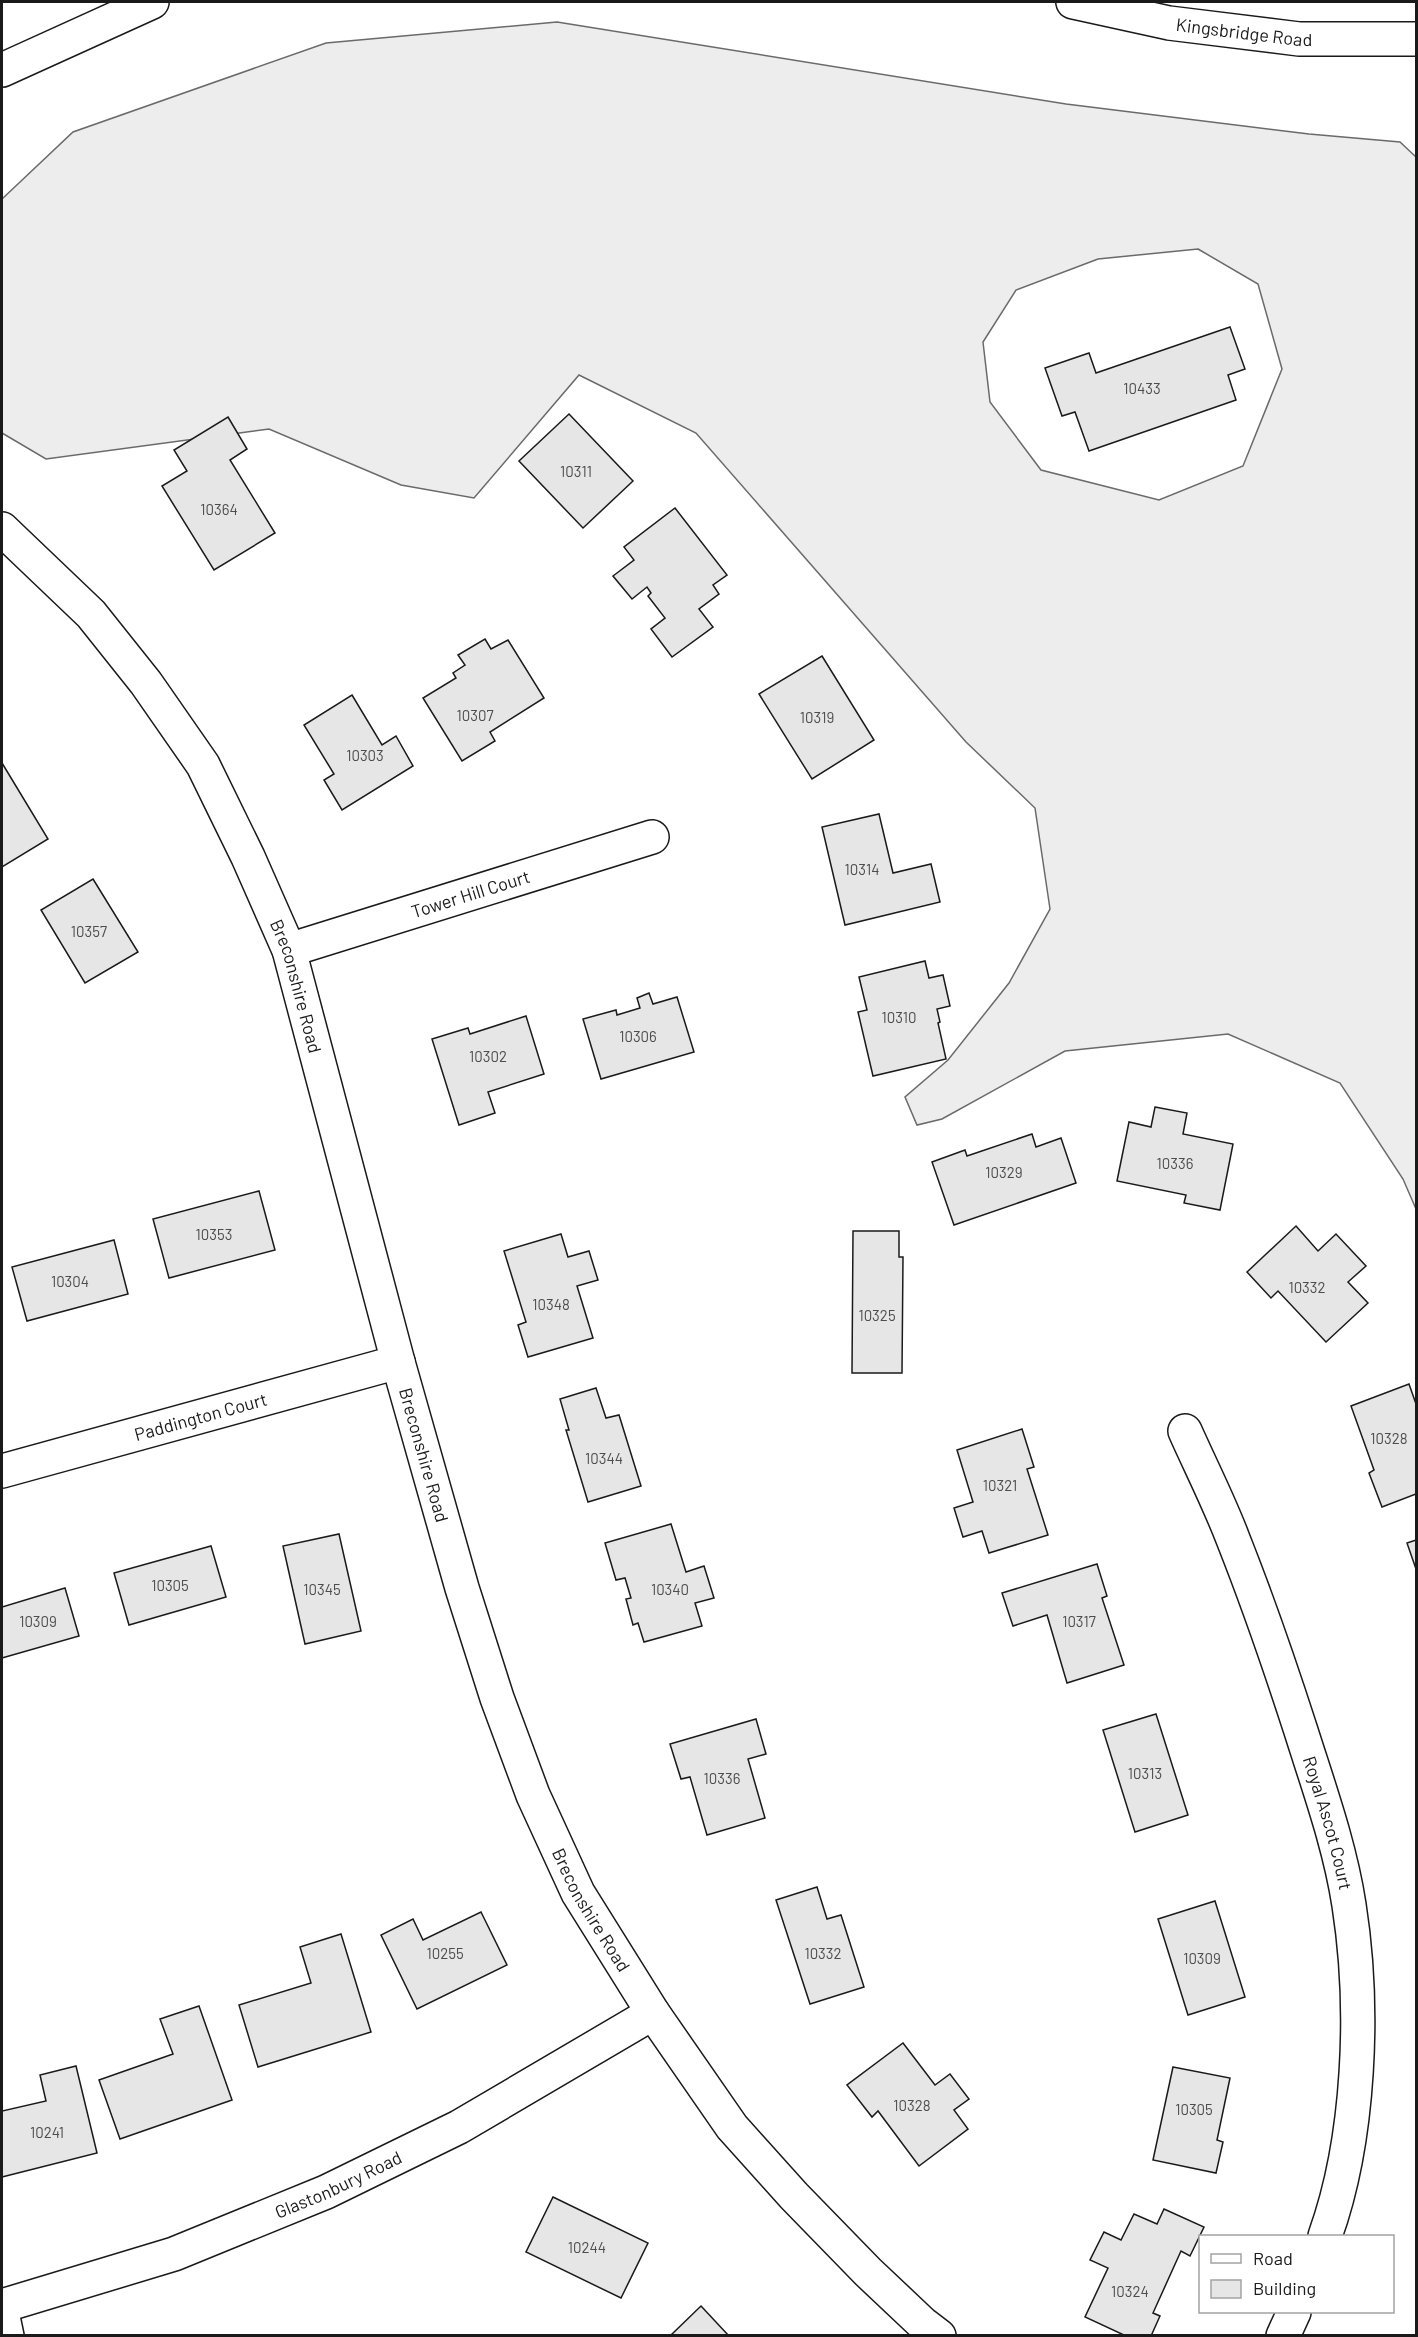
<svg xmlns="http://www.w3.org/2000/svg" width="1418" height="2337" viewBox="0 0 1418 2337" font-family="Barlow,sans-serif">
<style>
.built{fill:#ededed;stroke:#6a6a6a;stroke-width:1.5;fill-rule:evenodd}
.building{fill:#e6e6e6;stroke:#1a1a1a;stroke-width:1.5}
.lines{fill:none;stroke-linecap:round;stroke-linejoin:round}
.minor-casing{stroke:#1a1a1a;stroke-width:36}
.minor{stroke:#fff;stroke-width:33}
.labels{text-anchor:middle;dominant-baseline:central;stroke-width:4.5;stroke-linejoin:round;paint-order:stroke}
.number-label{font-size:15px;fill:#4d4d4d}
.street-label{font-size:18px;fill:#1a1a1a;stroke:#fff}
</style>
<rect width="100%" height="100%" fill="#fff"/>
<path class="built" d="M557 22 1066 104 1309 134 1400 142 1416 157V1209L1403 1179 1340 1083 1228 1034 1065 1051 942 1119 917 1125 905 1097 948 1060 1009 983 1050 909 1035 808 966 742 696 433 579 375 474 498 401 485 269 429 46 459 2 433V199L73 132 326 43ZM1198 249 1258 284 1282 369 1243 466 1159 500 1041 470 990 402 983 342 1016 290 1098 259Z"/>
<g class="building">
<polygon points="1230,327 1245,369 1228,375 1236,400 1089,451 1075,412 1062,416 1045,368 1089,353 1096,373"/>
<polygon points="569,414 633,481 583,528 519,461"/>
<polygon points="228,417 247,449 230,460 275,533 214,570 162,486 187,471 174,450"/>
<polygon points="675,508 727,575 713,585 719,594 699,609 713,627 672,657 651,629 665,618 648,596 651,593 647,587 632,599 613,576 634,560 624,547"/>
<polygon points="485,639 491,649 508,640 544,698 490,732 495,741 462,761 423,698 456,678 453,673 465,665 458,655"/>
<polygon points="822,656 874,740 812,779 759,694"/>
<polygon points="352,695 382,745 396,736 413,766 342,810 324,780 334,774 304,725"/>
<polygon points="2,763 48,839 2,867"/>
<polygon points="879,814 893,873 931,864 940,902 845,925 822,827"/>
<polygon points="93,879 138,952 85,983 41,910"/>
<polygon points="925,961 929,978 943,975 950,1006 937,1009 940,1022 938,1023 946,1059 873,1076 858,1012 867,1010 859,977"/>
<polygon points="649,993 653,1004 677,997 694,1052 601,1079 583,1019 616,1010 617,1015 640,1008 637,998"/>
<polygon points="526,1016 544,1074 488,1092 495,1113 459,1125 432,1039 468,1028 470,1034"/>
<polygon points="1155,1107 1187,1113 1183,1134 1233,1144 1220,1210 1184,1203 1186,1195 1117,1181 1129,1122 1151,1127"/>
<polygon points="1032,1134 1036,1147 1061,1138 1076,1183 954,1225 932,1162 965,1150 967,1156"/>
<polygon points="259,1191 275,1250 169,1278 153,1219"/>
<polygon points="1296,1226 1318,1251 1336,1234 1366,1266 1348,1282 1368,1303 1326,1342 1278,1291 1271,1298 1247,1272"/>
<polygon points="853,1231 899,1231 899,1257 903,1257 902,1373 852,1373"/>
<polygon points="561,1234 568,1257 589,1251 598,1280 577,1286 593,1338 528,1357 518,1325 526,1322 504,1251"/>
<polygon points="114,1240 128,1294 27,1321 12,1267"/>
<polygon points="1409,1384 1416,1404 1416,1494 1382,1507 1369,1473 1374,1470 1351,1406"/>
<polygon points="596,1388 606,1418 619,1415 641,1486 588,1502 566,1430 569,1430 560,1399"/>
<polygon points="1022,1429 1034,1467 1027,1469 1048,1535 989,1553 982,1531 963,1537 954,1508 973,1502 957,1450"/>
<polygon points="671,1524 686,1572 704,1566 714,1598 695,1603 702,1626 644,1642 638,1623 633,1625 626,1599 631,1598 625,1578 616,1580 605,1543"/>
<polygon points="339,1534 361,1631 305,1644 283,1546"/>
<polygon points="1416,1540 1416,1569 1407,1543"/>
<polygon points="211,1546 226,1597 129,1625 114,1573"/>
<polygon points="1097,1564 1107,1596 1102,1598 1124,1665 1067,1683 1047,1615 1013,1626 1002,1593"/>
<polygon points="65,1588 79,1636 2,1658 2,1607"/>
<polygon points="1156,1714 1188,1815 1135,1832 1103,1730"/>
<polygon points="756,1719 766,1754 748,1759 765,1818 707,1835 690,1777 681,1779 670,1744"/>
<polygon points="817,1887 827,1919 841,1915 864,1987 810,2004 776,1900"/>
<polygon points="1215,1901 1245,1997 1188,2015 1158,1919"/>
<polygon points="481,1912 507,1965 417,2009 381,1935 413,1919 423,1940"/>
<polygon points="341,1934 371,2032 258,2067 239,2005 311,1983 300,1947"/>
<polygon points="199,2006 232,2100 120,2139 99,2080 173,2054 160,2019"/>
<polygon points="903,2043 935,2085 950,2074 969,2099 954,2110 968,2129 919,2166 878,2111 872,2117 847,2085"/>
<polygon points="76,2066 97,2153 2,2177 2,2111 46,2101 40,2075"/>
<polygon points="1173,2067 1230,2078 1217,2140 1223,2142 1216,2173 1153,2160"/>
<polygon points="553,2197 648,2243 621,2298 526,2252"/>
<polygon points="1164,2209 1204,2227 1190,2256 1181,2251 1153,2313 1160,2316 1151,2336 1126,2336 1085,2317 1108,2268 1090,2260 1104,2232 1121,2240 1134,2214 1157,2224"/>
<polygon points="701,2306 729,2336 670,2336"/>
</g>
<g class="lines">
<g class="minor-casing">
<g id="minor">
<path id="s1" d="M1073 2 1169 23 1299 39H1416"/>
<polyline points="2,70 152,2"/>
<path id="s2" d="M2 529 91 614 146 683 203 765 248 857 289 950 398 1362 462 1588 497 1698 533 1795 578 1893 653 2013 732 2127 794 2196 868 2272 922 2323 939 2336"/>
<path id="s3" d="M289 950 652 837"/>
<path id="s4" d="M1185 1431C1201 1467 1219 1502 1233 1539 1258 1602 1280 1666 1301 1731 1319 1788 1340 1846 1349 1905 1365 2007 1360 2139 1325 2236"/>
<path id="s5" d="M2 1471 398 1362"/>
<path id="s6" d="M2 2306 174 2254 326 2192 459 2127 653 2013"/>
<polyline points="2,2312 7,2336"/>
<polyline points="1283,2336 1294,2312"/>
</g>
</g>
<use href="#minor" class="minor"/>
</g>
<g class="labels">
<g class="number-label">
<text x="1142" y="388">10433</text>
<text x="576" y="471">10311</text>
<text x="219" y="509">10364</text>
<text x="475" y="715">10307</text>
<text x="817" y="717">10319</text>
<text x="365" y="755">10303</text>
<text x="862" y="869">10314</text>
<text x="89" y="931">10357</text>
<text x="899" y="1017">10310</text>
<text x="638" y="1036">10306</text>
<text x="488" y="1056">10302</text>
<text x="1175" y="1163">10336</text>
<text x="1004" y="1172">10329</text>
<text x="214" y="1234">10353</text>
<text x="70" y="1281">10304</text>
<text x="1307" y="1287">10332</text>
<text x="551" y="1304">10348</text>
<text x="877" y="1315">10325</text>
<text x="1389" y="1438">10328</text>
<text x="604" y="1458">10344</text>
<text x="1000" y="1485">10321</text>
<text x="170" y="1585">10305</text>
<text x="322" y="1589">10345</text>
<text x="670" y="1589">10340</text>
<text x="38" y="1621">10309</text>
<text x="1079" y="1621">10317</text>
<text x="1145" y="1773">10313</text>
<text x="722" y="1778">10336</text>
<text x="445" y="1953">10255</text>
<text x="823" y="1953">10332</text>
<text x="1202" y="1958">10309</text>
<text x="912" y="2105">10328</text>
<text x="1194" y="2109">10305</text>
<text x="47" y="2132">10241</text>
<text x="587" y="2247">10244</text>
<text x="1130" y="2291">10324</text>
</g>
<g class="street-label">
<text stroke="none"><textPath href="#s1" startOffset="174">Kingsbridge Road</textPath></text>
<text stroke="none"><textPath href="#s3" startOffset="190">Tower Hill Court</textPath></text>
<text stroke="none"><textPath href="#s2" startOffset="552">Breconshire Road</textPath></text>
<text stroke="none"><textPath href="#s5" startOffset="206">Paddington Court</textPath></text>
<text stroke="none"><textPath href="#s2" startOffset="1038">Breconshire Road</textPath></text>
<text stroke="none"><textPath href="#s4" startOffset="418">Royal Ascot Court</textPath></text>
<text stroke="none"><textPath href="#s2" startOffset="1524">Breconshire Road</textPath></text>
<text stroke="none"><textPath href="#s6" startOffset="358">Glastonbury Road</textPath></text>
</g>
</g>
<rect width="1418" height="2337" fill="none" stroke="#1a1a1a" stroke-width="6"/>
<rect x="1199" y="2235" width="195" height="78" fill="#ffffff" stroke="#a3a3a3" stroke-width="1.5"/>
<rect x="1211" y="2254" width="30" height="9" fill="#ffffff" stroke="#a3a3a3" stroke-width="1.5"/>
<text x="1253" y="2265" font-size="18" fill="#1a1a1a">Road</text>
<rect x="1211" y="2280" width="30" height="18" fill="#e6e6e6" stroke="#a3a3a3" stroke-width="1.5"/>
<text x="1253" y="2295" font-size="18" fill="#1a1a1a">Building</text>
</svg>
